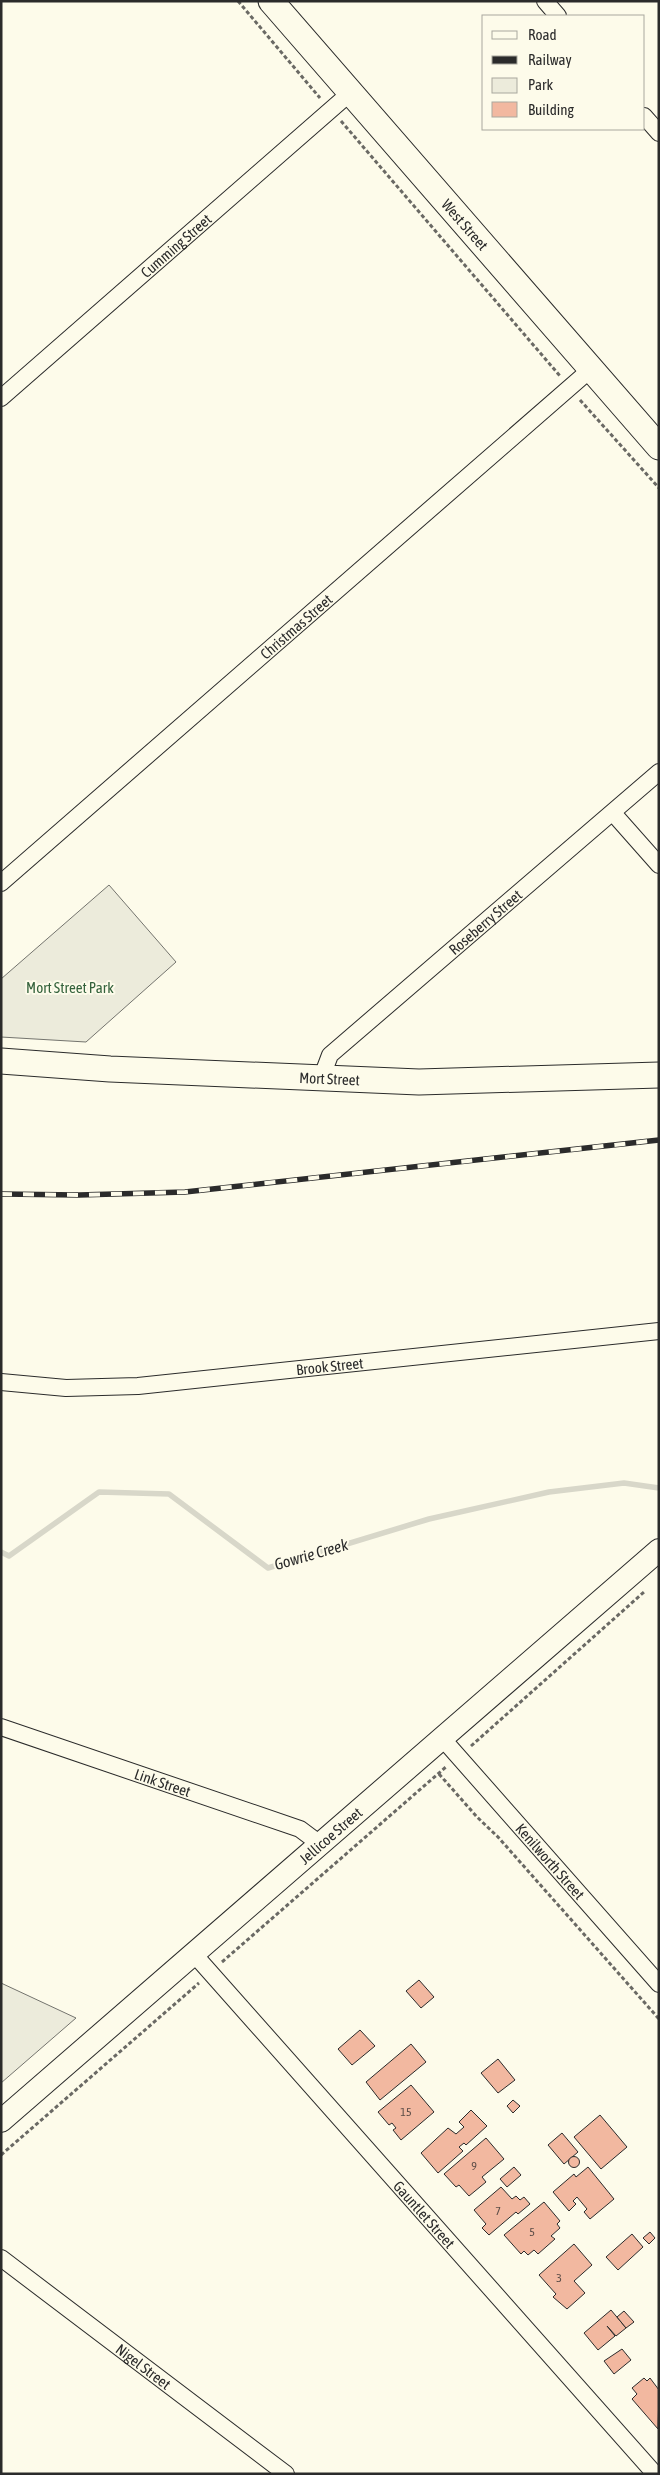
<svg xmlns="http://www.w3.org/2000/svg" width="660" height="2475" viewBox="0 0 660 2475" font-family="'Asap Condensed',sans-serif">
<style>
.green{fill:#ecebdb;stroke:#74746e}
.lines{fill:none;stroke-linecap:round;stroke-linejoin:round}
.stream{stroke:#d8d7c9;stroke-width:5.5}
.building{fill:#f2b8a0;stroke:#2b2b2b}
.street-casing{stroke:#2b2b2b;stroke-width:18}
.secondary-casing{stroke:#2b2b2b;stroke-width:24}
.primary-casing{stroke:#2b2b2b;stroke-width:27}
.path{stroke:#6a6964;stroke-width:3;stroke-dasharray:4 2.5;stroke-linecap:butt}
.street{stroke:#fdfbea;stroke-width:16}
.secondary{stroke:#fdfbea;stroke-width:22}
.primary{stroke:#fdfbea;stroke-width:25}
.rail-casing{stroke:#2b2b2b;stroke-width:5.5}
.rail{stroke:#fdfbea;stroke-width:4;stroke-dasharray:11;stroke-linecap:butt}
.labels{text-anchor:middle;dominant-baseline:central;stroke-width:4;stroke-linejoin:round;paint-order:stroke}
.number-label{font-size:12px;fill:#5d4e48}
.street-label{font-size:15px;fill:#2b2b2b;stroke:#fdfbea}
.park-label{font-size:15px;fill:#34623c;stroke:#fdfbea}
.water-label{font-size:16px;font-style:italic;fill:#2b2b2b;stroke:#fdfbea}
</style>
<rect width="100%" height="100%" fill="#fdfbea"/>
<g class="green">
<polygon points="109,885 176,962 86,1042 1,1037 1,979"/>
<polygon points="1,1983 76,2018 1,2083"/>
</g>
<g class="lines">
<polyline class="stream" points="1,1552 9,1556 99,1492 169,1494 268,1568 429,1519 549,1492 624,1483 659,1488"/>
</g>
<g class="building">
<polygon points="419,1980 434,1997 421,2008 406,1991"/>
<polygon points="360,2030 375,2046 352,2065 338,2049"/>
<polygon points="411,2044 426,2062 380,2100 366,2082"/>
<polygon points="498,2059 515,2080 498,2093 481,2073"/>
<polygon points="411,2085 434,2112 401,2140 393,2130 396,2128 392,2123 389,2125 378,2112"/>
<polygon points="513,2100 520,2106 513,2113 507,2106"/>
<polygon points="471,2110 487,2126 466,2145 464,2143 459,2147 463,2151 438,2173 421,2153 448,2128 456,2134 464,2127 459,2122"/>
<polygon points="600,2115 627,2147 601,2169 574,2137"/>
<polygon points="562,2133 578,2152 564,2164 548,2145"/>
<polygon points="486,2138 504,2159 482,2177 486,2182 469,2196 459,2185 456,2187 444,2174"/>
<circle cx="574" cy="2162" r="5.5"/>
<polygon points="514,2167 521,2175 507,2187 500,2179"/>
<polygon points="588,2167 614,2199 590,2219 584,2212 587,2209 577,2197 573,2201 576,2204 569,2211 553,2192 574,2174 576,2177"/>
<polygon points="501,2187 512,2199 516,2196 520,2200 524,2197 530,2204 518,2214 516,2212 489,2235 482,2228 486,2224 474,2210"/>
<polygon points="544,2202 560,2221 557,2224 560,2228 551,2236 555,2239 538,2254 534,2250 528,2255 524,2251 521,2254 504,2235"/>
<polygon points="650,2232 655,2238 649,2244 643,2238"/>
<polygon points="632,2234 643,2247 618,2270 606,2257"/>
<polygon points="574,2244 592,2265 574,2281 585,2293 567,2309 553,2297 556,2294 539,2275"/>
<polygon points="611,2310 626,2328 616,2336 607,2326 615,2336 598,2350 584,2333"/>
<polygon points="624,2311 634,2322 626,2328 617,2317"/>
<polygon points="622,2349 631,2360 614,2374 604,2361"/>
<polygon points="644,2378 647,2381 650,2378 659,2390 658,2429 632,2399 637,2394 632,2388"/>
</g>
<g class="lines">
<g class="street-casing">
<g id="street">
<polyline points="545,1 558,16"/>
<polyline points="644,116 659,133"/>
<path id="s1" d="M1 398 350 93"/>
<polyline points="613,813 659,865"/>
<path id="s2" d="M1 883 591 369"/>
<path id="s3" d="M321 1079 330 1055 659 772"/>
<path id="s4" d="M1 1382 66 1388 138 1386 659 1331"/>
<path id="s5" d="M1 1727 300 1829 320 1844"/>
<path id="s6" d="M442 1738 659 1984"/>
<path id="s7" d="M193 1953 655 2474"/>
<path id="s8" d="M1 2258 286 2474"/>
</g>
</g>
<g class="secondary-casing">
<g id="secondary">
<path id="s9" d="M1 2121 659 1550"/>
</g>
</g>
<g class="primary-casing">
<g id="primary">
<path id="s10" d="M271 1 659 447"/>
<path id="s11" d="M1 1061 110 1069 419 1082 659 1075"/>
</g>
</g>
<g class="path">
<polyline points="238,1 320,98"/>
<polyline points="341,121 560,376"/>
<polyline points="580,400 659,488"/>
<polyline points="471,1746 644,1592"/>
<polyline points="439,1774 477,1817 498,1837 659,2019"/>
<polyline points="222,1962 447,1766"/>
<polyline points="1,2155 199,1983"/>
</g>
<use href="#street" class="street"/>
<use href="#secondary" class="secondary"/>
<use href="#primary" class="primary"/>
<g class="rail-casing">
<polyline id="rail" points="1,1194 79,1195 185,1192 659,1140"/>
</g>
<use href="#rail" class="rail"/>
</g>
<g class="labels">
<g class="number-label">
<text x="406" y="2112">15</text>
<text x="474" y="2166">9</text>
<text x="498" y="2211">7</text>
<text x="532" y="2232">5</text>
<text x="559" y="2278">3</text>
</g>
<g class="street-label">
<text stroke="none"><textPath href="#s10" startOffset="296">West Street</textPath></text>
<text stroke="none"><textPath href="#s1" startOffset="232">Cumming Street</textPath></text>
<text stroke="none"><textPath href="#s2" startOffset="391">Christmas Street</textPath></text>
<text stroke="none"><textPath href="#s3" startOffset="230">Roseberry Street</textPath></text>
<text stroke="none"><textPath href="#s11" startOffset="329">Mort Street</textPath></text>
<text stroke="none"><textPath href="#s4" startOffset="330">Brook Street</textPath></text>
<text stroke="none"><textPath href="#s5" startOffset="171">Link Street</textPath></text>
<text stroke="none"><textPath href="#s9" startOffset="436">Jellicoe Street</textPath></text>
<text stroke="none"><textPath href="#s6" startOffset="164">Kenilworth Street</textPath></text>
<text stroke="none"><textPath href="#s7" startOffset="349">Gauntlet Street</textPath></text>
<text stroke="none"><textPath href="#s8" startOffset="179">Nigel Street</textPath></text>
</g>
<g class="park-label">
<text x="70" y="987">Mort Street Park</text>
</g>
<g class="water-label">
<text transform="translate(311 1554) rotate(-16)">Gowrie Creek</text>
</g>
</g>
<rect width="660" height="2475" fill="none" stroke="#2b2b2b" stroke-width="5"/>
<rect x="482" y="15" width="162" height="115" fill="#fdfbea" stroke="#a9a89e"/>
<rect x="492" y="31" width="25" height="8" fill="#fdfbea" stroke="#a9a89e"/>
<text x="528" y="40" font-size="15" fill="#2b2b2b">Road</text>
<rect x="492" y="56" width="25" height="8" fill="#2b2b2b" stroke="#a9a89e"/>
<text x="528" y="65" font-size="15" fill="#2b2b2b">Railway</text>
<rect x="492" y="78" width="25" height="15" fill="#ecebdb" stroke="#a9a89e"/>
<text x="528" y="90" font-size="15" fill="#2b2b2b">Park</text>
<rect x="492" y="102" width="25" height="15" fill="#f2b8a0" stroke="#a9a89e"/>
<text x="528" y="115" font-size="15" fill="#2b2b2b">Building</text>
</svg>
